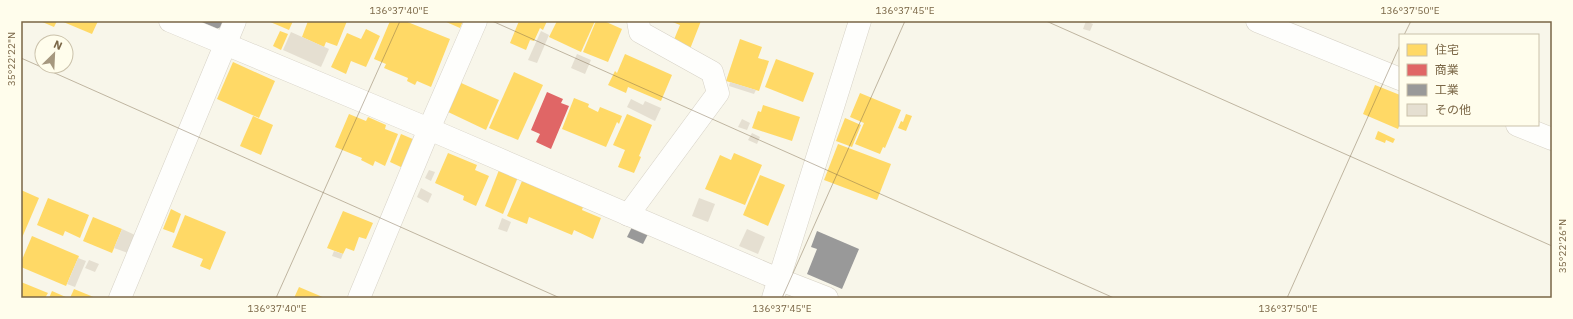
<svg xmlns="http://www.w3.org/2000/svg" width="1573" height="319" viewBox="0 0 1573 319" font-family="'IBM Plex Sans','Noto Sans JP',sans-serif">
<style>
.homes{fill:#ffd966}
.shops{fill:#e06666}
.industry{fill:#999}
.building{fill:#e5dfd1}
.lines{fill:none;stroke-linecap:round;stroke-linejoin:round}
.minor-casing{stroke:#d7d2c6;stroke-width:23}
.minor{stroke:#fefefc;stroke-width:22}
.ticks{fill:none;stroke:#7a6646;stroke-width:1;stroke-opacity:0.45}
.neatline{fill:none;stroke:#7a6646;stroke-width:1.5}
.ticks-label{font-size:10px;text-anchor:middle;fill:#7a6646}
</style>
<rect width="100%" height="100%" fill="#f8f6ea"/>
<g class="homes">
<polygon points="40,21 57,21 54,27"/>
<polygon points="61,21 98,21 92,34"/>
<polygon points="268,21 293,21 289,30"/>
<polygon points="308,21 347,21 337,46 326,42 324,47 302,37"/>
<polygon points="390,21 405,21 450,39 431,87 417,81 415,85 407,81 408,78 384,68 386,64 374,59"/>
<polygon points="444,21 463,21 460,28"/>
<polygon points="519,21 547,21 543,30 540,28 534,41 530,40 526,50 510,43"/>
<polygon points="557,21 595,21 581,52 549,37"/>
<polygon points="596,21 604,21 622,29 608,62 583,52"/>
<polygon points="670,21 701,21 690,49 673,42 680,25"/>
<polygon points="366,29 380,36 366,67 351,61 346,74 331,67 347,33 361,39"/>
<polygon points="280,31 288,34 281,50 273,46"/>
<polygon points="740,39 762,47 758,58 769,61 759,91 726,81"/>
<polygon points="625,54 672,75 661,101 628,87 626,93 608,85 615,71 617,73"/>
<polygon points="776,59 814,73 803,102 765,87"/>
<polygon points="233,62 275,81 259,118 217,99"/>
<polygon points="514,72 543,85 518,140 489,128"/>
<polygon points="459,82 499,100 486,130 446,111"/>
<polygon points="1375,85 1400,95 1400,124 1398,129 1363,114"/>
<polygon points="860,93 901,110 885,148 883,147 880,154 855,144 864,123 850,117"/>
<polygon points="574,98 589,104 588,107 598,112 600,107 622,116 619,124 617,122 606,147 562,129"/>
<polygon points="763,105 800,117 792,141 752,128 758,111 761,112"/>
<polygon points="349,114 366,121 368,117 386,125 385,129 398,134 385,166 375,161 373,166 361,160 362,158 335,147"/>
<polygon points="627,114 652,125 639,156 641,157 634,173 618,167 625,150 613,145"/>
<polygon points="906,114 912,116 906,131 898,128 901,121 903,122"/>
<polygon points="253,116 273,125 261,155 240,146"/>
<polygon points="845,118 861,125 852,147 836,141"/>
<polygon points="1378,131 1395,139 1393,143 1386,140 1385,143 1375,139"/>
<polygon points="401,134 415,140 403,168 390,162"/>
<polygon points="838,144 891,164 877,200 824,180"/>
<polygon points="448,153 477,165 475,170 489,176 476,206 463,200 464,196 435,183"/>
<polygon points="734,153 762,165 745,205 705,189 720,155 731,160"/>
<polygon points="499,170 518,177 503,214 485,206"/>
<polygon points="760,175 785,185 768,226 743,215"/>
<polygon points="522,181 583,207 582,210 601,218 593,239 574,230 572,235 529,217 527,224 507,216"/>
<polygon points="21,190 39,198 21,240"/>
<polygon points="48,198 89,215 80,238 65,231 63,236 37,225"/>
<polygon points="171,209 181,214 174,233 163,229"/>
<polygon points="343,211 373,223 366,239 359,237 354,251 346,248 343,254 327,248"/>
<polygon points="185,215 226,232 210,270 200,266 203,259 172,247"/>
<polygon points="93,217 122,229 112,253 83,241"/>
<polygon points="32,236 79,256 66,286 21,267 21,262"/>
<polygon points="21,282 48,293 45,298 21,298"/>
<polygon points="299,287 325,298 294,298"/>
<polygon points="74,289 96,298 70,298"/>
<polygon points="52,291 68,298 49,298"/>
</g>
<polygon class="shops" points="547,92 563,99 561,103 569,106 551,149 536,142 540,134 531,130"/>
<g class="industry">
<polygon points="187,21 225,21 223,26 212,31"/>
<polygon points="632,227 648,234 643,244 627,237"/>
<polygon points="817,231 859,249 842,289 807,274 817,249 811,247"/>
</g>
<g class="building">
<polygon points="1086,21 1093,24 1090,31 1083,29"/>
<polygon points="541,31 549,35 537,63 528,60"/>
<polygon points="291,32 329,49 321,67 283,50"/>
<polygon points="577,54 591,60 585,74 571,68"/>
<polygon points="730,82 756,90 754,94 729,86"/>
<polygon points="631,99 643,105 645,101 661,108 655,121 627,107"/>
<polygon points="742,119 750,123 747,130 738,127"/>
<polygon points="752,133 760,137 757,144 748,140"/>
<polygon points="429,170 435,172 431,181 425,178"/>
<polygon points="421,188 432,194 428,203 417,197"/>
<polygon points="699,198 715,204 708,222 692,216"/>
<polygon points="502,218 511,222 507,232 498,229"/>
<polygon points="122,229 135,235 128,253 114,248"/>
<polygon points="747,229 765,237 758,254 739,246"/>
<polygon points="334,251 343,254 341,259 332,256"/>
<polygon points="78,258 86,261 75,287 67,284"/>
<polygon points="89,260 99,264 95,272 85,268"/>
</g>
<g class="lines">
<g class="minor-casing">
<g id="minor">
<polyline points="170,21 429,129 778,279 827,298"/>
<polyline points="1257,21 1400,79"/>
<polyline points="1517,125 1552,139"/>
<polyline points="628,215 718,93 712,72 640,32 638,21"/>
<polyline points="120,298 235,21"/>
<polyline points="359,298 429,129 476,21"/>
<polyline points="773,298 860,21"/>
</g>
</g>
<use href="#minor" class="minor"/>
</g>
<path class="ticks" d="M492 21 1114 298M1046 21 1552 246M1404 35 1411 21M21 58 560 298M276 298 400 21M782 298 905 21M1287 298 1400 45"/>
<rect width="1573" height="319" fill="none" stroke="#fffdec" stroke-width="44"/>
<rect x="1399" y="34" width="140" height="92" fill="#fffdec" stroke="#cac1aa"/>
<rect x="1407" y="44" width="20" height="12" fill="#ffd966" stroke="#cac1aa"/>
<text x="1435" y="54" font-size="12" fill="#7a6646">住宅</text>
<rect x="1407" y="64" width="20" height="12" fill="#e06666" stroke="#cac1aa"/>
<text x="1435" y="74" font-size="12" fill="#7a6646">商業</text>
<rect x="1407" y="84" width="20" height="12" fill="#999999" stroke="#cac1aa"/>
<text x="1435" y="94" font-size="12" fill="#7a6646">工業</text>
<rect x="1407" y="104" width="20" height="12" fill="#e5dfd1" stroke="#cac1aa"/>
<text x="1435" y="114" font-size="12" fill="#7a6646">その他</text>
<g transform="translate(54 54) rotate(24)"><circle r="19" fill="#fffdec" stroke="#cac1aa"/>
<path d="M0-3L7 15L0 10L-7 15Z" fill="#a6987f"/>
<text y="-6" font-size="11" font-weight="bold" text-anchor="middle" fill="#7a6646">N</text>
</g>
<rect x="22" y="22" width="1529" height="275" class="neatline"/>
<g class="ticks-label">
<text x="399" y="14">136°37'40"E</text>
<text x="905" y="14">136°37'45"E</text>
<text x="1410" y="14">136°37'50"E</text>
<text transform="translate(11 59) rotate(-90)" y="4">35°22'22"N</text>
<text transform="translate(1562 246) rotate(-90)" y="4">35°22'26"N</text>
<text x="277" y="312">136°37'40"E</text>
<text x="782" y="312">136°37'45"E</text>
<text x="1288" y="312">136°37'50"E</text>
</g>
</svg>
